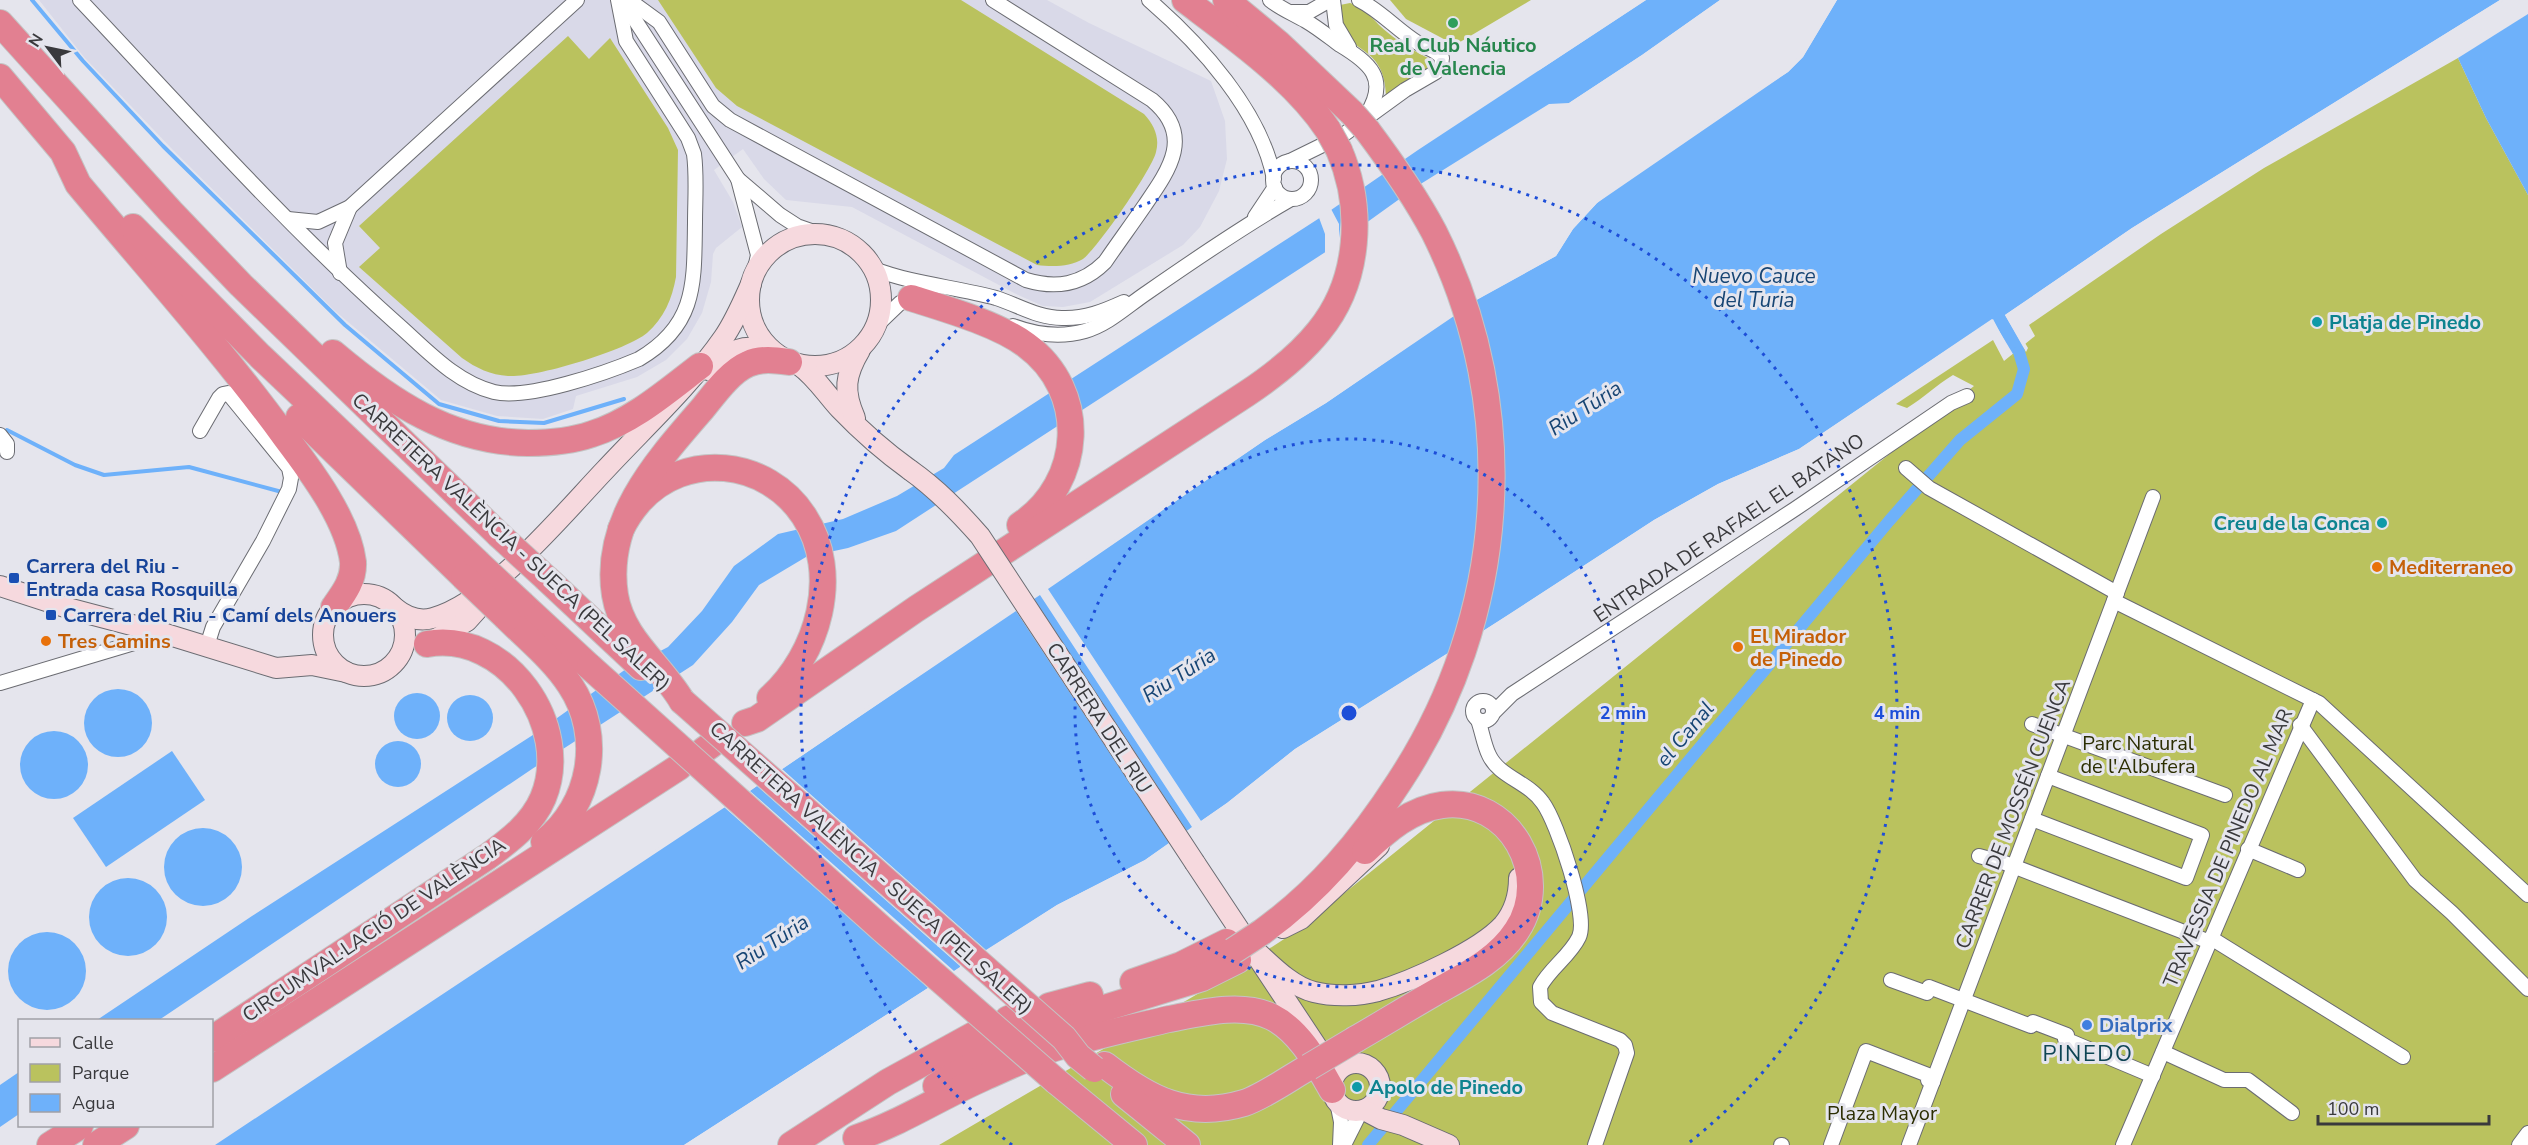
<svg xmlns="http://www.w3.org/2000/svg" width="2528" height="1145" viewBox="0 0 2528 1145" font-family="'Nunito Sans',sans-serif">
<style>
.built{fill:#d9d9e8}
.green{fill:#bac25e}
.water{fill:#6eb1fa}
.pier{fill:#e5e5ed;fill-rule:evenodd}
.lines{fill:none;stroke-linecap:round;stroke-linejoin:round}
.stream{stroke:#6eb1fa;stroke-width:4}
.canal{stroke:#6eb1fa;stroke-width:12}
.street-casing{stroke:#6b6c72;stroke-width:16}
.secondary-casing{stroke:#6b6c72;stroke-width:22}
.highway-casing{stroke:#c4c4c4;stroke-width:28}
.street{stroke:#fff;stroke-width:14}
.secondary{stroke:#f6d9de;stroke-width:20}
.highway{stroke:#e28091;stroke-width:26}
.secondary-bridge-casing{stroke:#6b6c72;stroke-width:22;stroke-linecap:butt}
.highway-bridge-casing{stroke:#c4c4c4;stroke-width:28;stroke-linecap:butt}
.secondary-bridge{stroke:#f6d9de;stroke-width:20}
.highway-bridge{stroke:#e28091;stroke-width:26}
.ring{fill:none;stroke:#1d4ed8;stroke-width:3;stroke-dasharray:3 6}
.leisure-dot{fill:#2e9e5b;stroke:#e5e5ed;stroke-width:2}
.culture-dot{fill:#0f9aa8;stroke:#e5e5ed;stroke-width:2}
.food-dot{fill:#e8710a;stroke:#e5e5ed;stroke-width:2}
.transit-dot{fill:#1a4fb4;stroke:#e5e5ed;stroke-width:2}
.shop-dot{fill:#3f7fe0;stroke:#e5e5ed;stroke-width:2}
.labels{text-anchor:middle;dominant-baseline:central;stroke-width:6;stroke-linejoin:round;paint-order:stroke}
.leisure-label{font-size:20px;font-weight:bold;fill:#27864d;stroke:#e5e5ed}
.culture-label{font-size:20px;font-weight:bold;fill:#0d838f;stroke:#e5e5ed;text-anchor:start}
.street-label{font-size:20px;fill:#39393c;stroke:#e5e5ed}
.transit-label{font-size:20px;font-weight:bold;fill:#164399;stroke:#e5e5ed;text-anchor:start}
.food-label{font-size:20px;font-weight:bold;fill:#c56008;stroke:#e5e5ed;text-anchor:start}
.park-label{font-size:20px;fill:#2c2e02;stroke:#e5e5ed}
.shop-label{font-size:20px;font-weight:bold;fill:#366cbe;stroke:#e5e5ed;text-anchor:start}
.water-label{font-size:21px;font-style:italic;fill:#174574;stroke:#e5e5ed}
.quarter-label{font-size:22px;letter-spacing:1.5px;fill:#0e4554;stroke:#e5e5ed}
.centre{fill:#1d4ed8;stroke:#e5e5ed;stroke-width:3}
.ring-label{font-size:18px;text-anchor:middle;font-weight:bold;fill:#1d4ed8;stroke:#e5e5ed;stroke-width:6;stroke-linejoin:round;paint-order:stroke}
</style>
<rect width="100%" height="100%" fill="#e5e5ed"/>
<polygon class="built" points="39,0 1047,0 1089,23 1211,81 1225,121 1227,159 1219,191 1200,227 1183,245 1090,302 1063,307 1043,306 1014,293 852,207 786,200 764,179 743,149 714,170 733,202 742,227 716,248 713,254 711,282 702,313 687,339 666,360 637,377 576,396 573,409 543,419 497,416 441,400 335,311 173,150 84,57"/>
<g class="green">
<path d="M658 0H961L1144 114C1154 125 1160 137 1156 152 1153 168 1097 249 1083 259 1070 267 1052 267 1037 265L737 106 716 88Z"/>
<polygon points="1390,0 1531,0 1455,45 1406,19"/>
<path d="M1350 3C1367 8 1374 22 1387 32 1401 44 1416 52 1432 60L1434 63V67L1404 82 1386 96C1385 44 1346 53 1341 24 1339 18 1340 11 1340 5Z"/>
<path d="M568 36 589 59 610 38 668 128 678 150 676 277C672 299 664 318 647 333 627 350 536 378 508 376 491 375 476 368 462 358L359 267 380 248 359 226Z"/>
<path d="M2458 58 2486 118 2528 195V1145H939L1218 982 1301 928 1974 386 1953 375C1936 385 1924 398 1907 408L1896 404 1993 340 2004 361 2035 336 2029 325 2161 234 2264 168Z"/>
</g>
<g class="water">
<polygon points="1646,0 1720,0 1642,55 1569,103 1549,104 1419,185 1327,251 896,531 848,548 806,557 759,585 732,622 693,665 532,769 159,1020 97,1020 252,916 536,733 626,669 668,647 702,611 734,566 778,534 843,519 897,496 944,468 954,455 1318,219 1418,150"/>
<polygon points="1837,0 2500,0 2132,228 2005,315 2025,349 2013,354 1992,319 1799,449 1718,484 1654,520 1510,614 1295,749 1227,803 1145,860 1057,905 684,1145 215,1145 775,774 1265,440 1326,403 1474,301 1556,256 1573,229 1597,203 1788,72 1803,57"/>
<polygon points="2528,14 2528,195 2486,118 2458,58"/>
<circle cx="118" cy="723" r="34"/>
<circle cx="417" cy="716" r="23"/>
<circle cx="470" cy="718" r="23"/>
<circle cx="54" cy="765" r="34"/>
<circle cx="398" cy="764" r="23"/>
<polygon points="172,751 205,800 106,867 73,818"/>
<circle cx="203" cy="867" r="39"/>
<circle cx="128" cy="917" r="39"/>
<circle cx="47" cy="971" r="39"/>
<polygon points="19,1072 19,1114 0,1127 0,1085"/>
</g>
<g class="pier">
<polygon points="1640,0 1646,0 1538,71 1543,64"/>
<polygon points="1720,0 1723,0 1722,2 1644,57 1575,102 1569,103 1642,55"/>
<polygon points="1834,0 1837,0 1803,57 1788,72 1693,133 1786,69 1801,55"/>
<polygon points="2500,0 2503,0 2501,3 2134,230 2009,316 2028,348 2026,352 2005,315 2132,228"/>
<path d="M1627 179 1597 203 1573 229 1556 256 1473 302 1489 361 1494 391 1501 471 1498 546 1480 633 1654 520 1718 484 1799 449 1993 319 2013 357 1992 323 1800 452 1719 486 1656 522 1512 617 1297 752 1229 806 1146 863 1058 907 690 1145H684L928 988 724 807 212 1145 773 771 1263 438 1324 401 1472 299 1554 254 1571 227 1595 201ZM1457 314 1477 398 1483 486 1477 556 1471 593 1455 649 1295 749 1227 803 1201 821 1048 589 1265 440 1326 403ZM1040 595 1192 827 1187 831 1034 599ZM1016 611 1169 843 1145 860 1057 905 986 950 782 769ZM757 786 960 966V967L954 971 750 791Z"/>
<polygon points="1330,207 1339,224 1339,238 1342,212 1364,227 1325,255 1325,234 1318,215"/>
</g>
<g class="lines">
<g class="stream">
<polyline points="32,0 83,61 163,146 345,325 439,404 499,421 544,423 624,399"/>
<polyline points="7,430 75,465 104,475 189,467 282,492"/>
</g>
<polyline class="canal" points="1368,1145 1889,521 1960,440 2017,394 2024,369 2019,352"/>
<g class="street-casing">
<g id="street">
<path d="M80 0C183 109 283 222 395 322 425 348 454 382 494 392 528 400 606 373 639 359 697 325 694 283 695 223 695 200 697 176 694 154L688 138 626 41 618 0"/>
<polyline points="622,0 738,179 780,215 797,226 820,234"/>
<path d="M629 0 659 22 713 106 730 120 1026 280C1056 289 1082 285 1105 262 1118 243 1132 224 1145 205 1170 169 1194 135 1152 100L993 0"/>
<path d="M1149 0C1200 44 1261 111 1274 179"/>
<path d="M1270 0C1281 9 1294 14 1306 21 1318 28 1329 37 1340 45 1370 63 1389 79 1367 114"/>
<polyline points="1333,0 1336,25 1349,47"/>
<polyline points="1292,12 1309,12 1330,0"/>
<path d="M1290 161 1343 135 1405 90 1436 72 1441 66 1442 58C1437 50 1426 48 1418 43 1397 30 1381 11 1359 0"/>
<circle cx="1292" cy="180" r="19"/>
<polyline points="738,179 758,255 754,273"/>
<polyline points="1255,217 1275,187"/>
<polyline points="288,219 318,222 350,207 577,0"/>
<path d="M874 269C913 284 955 287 996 298 1018 305 1038 318 1062 318 1085 319 1104 311 1124 302"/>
<polyline points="340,273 335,243 350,207"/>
<polyline points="876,326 900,303 917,298"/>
<path d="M1013 326C1037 335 1060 338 1085 331 1109 324 1127 306 1148 292 1194 260 1242 227 1291 199"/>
<polyline points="200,431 219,398 223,394 228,393 289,468 291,478 289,489 263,541 213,627 207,646"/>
<polyline points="0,435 7,444 7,452"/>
<polyline points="1906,468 1929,488 2117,593"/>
<polyline points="2114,601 2319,703 2528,895"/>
<polyline points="0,683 164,634"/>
<circle cx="1483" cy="711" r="10"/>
<polyline points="1494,712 1512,694 1795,509 1951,403 1967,396"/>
<path d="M1478 720C1482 731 1484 745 1489 755 1499 777 1529 782 1543 803 1557 822 1589 916 1579 937 1570 956 1550 968 1540 987L1541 1002 1552 1013 1620 1040 1625 1045 1627 1053 1595 1145"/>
<polyline points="2032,724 2225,795"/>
<polyline points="2300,725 2415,880 2452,913 2528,989"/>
<polyline points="2032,819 2186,878 2202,835 2048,776"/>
<polyline points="2248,849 2298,870"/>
<polyline points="1979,856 2005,863 2210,942"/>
<polyline points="2211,938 2403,1057"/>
<polyline points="1891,980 1927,993 1929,987 2031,1026 2033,1022 2067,1035 2065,1039 2153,1076"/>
<polyline points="2163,1052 2224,1080 2248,1080 2292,1113"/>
<polyline points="1337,1102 1341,1122 1340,1145"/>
<polyline points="1344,1145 1361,1111"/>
<polyline points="1781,1145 1782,1145"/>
<polyline points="1831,1145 1866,1051 1928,1075 1928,1080 1933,1082"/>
<polyline points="1909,1145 2153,497"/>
<polyline points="2123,1145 2313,700"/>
<polyline points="2519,1145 2528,1133"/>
</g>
</g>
<g class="secondary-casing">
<g id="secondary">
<circle cx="815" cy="300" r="66"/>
<path d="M799 365C816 377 826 394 840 409 862 432 885 452 910 470"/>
<path d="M708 370C731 351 744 340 774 354"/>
<path d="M855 418C843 391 845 375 860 350"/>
<polyline points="0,586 71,609 166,634 276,668 312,665 346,672"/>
<circle cx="364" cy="635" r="41"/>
<path d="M395 608C406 617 419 622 433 618 490 603 564 513 605 470 645 427 690 386 724 337 735 321 743 302 751 284"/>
<polyline points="429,643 467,621 494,591"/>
<polyline points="1195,863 1317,1047"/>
<polyline points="1283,928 1301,919 1379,846"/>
<path d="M1248 944C1267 960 1289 986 1314 992 1334 997 1359 996 1378 991 1412 981 1479 951 1503 925 1514 912 1519 895 1519 878"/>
<circle cx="1356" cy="1087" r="24"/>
<polyline points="1364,1110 1381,1119 1403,1125 1449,1145"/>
</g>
</g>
<g class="highway-casing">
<g id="highway">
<path d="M1185 0C1234 37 1294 79 1328 130"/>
<polyline points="1226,0 1278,43 1352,113"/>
<polyline points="0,23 171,212 241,285 499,535"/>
<path d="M0 77 63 152 78 184C148 268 222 350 286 438 311 471 348 520 353 562 354 580 344 593 334 607"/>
<polyline points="133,227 260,356 477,562"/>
<path d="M911 298C946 309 998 324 1026 345 1089 391 1084 483 1020 525"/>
<path d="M333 353C391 402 450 442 528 443 549 443 572 441 592 434 633 421 666 392 700 366"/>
<polyline points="299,417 464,577"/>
<path d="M621 529C626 519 632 510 639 502 685 450 767 459 804 516 842 574 818 655 770 698"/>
<polyline points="547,579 641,667"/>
<polyline points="522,604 590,667"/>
<path d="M507 618C529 640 554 660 570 685 604 736 591 806 544 842"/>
<path d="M682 701C660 664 622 639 615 595 603 520 658 460 703 408 715 393 731 371 748 364 761 358 775 360 789 362"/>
<path d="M745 723 757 719 916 609 1246 394C1273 376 1299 356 1319 331 1360 281 1364 208 1339 150"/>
<polyline points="704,750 711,745"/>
<path d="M1262 932C1319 891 1361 841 1399 782 1507 618 1523 410 1434 232 1415 196 1391 162 1367 130"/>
<polyline points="1133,982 1181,965 1227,942"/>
<polyline points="1049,1006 1090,995"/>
<polyline points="1008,1019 1016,1016"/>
<path d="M212 1039 487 857C509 841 532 824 543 798 573 726 506 630 427 644"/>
<path d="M1356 1039C1382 1024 1408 1008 1434 993 1464 976 1498 960 1517 930 1553 875 1510 796 1442 805 1411 809 1387 830 1365 851"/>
<path d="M1105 1065C1149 1099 1187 1120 1244 1103 1263 1097 1291 1077 1309 1067"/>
<polyline points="212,1069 679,767"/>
<polyline points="1056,1081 1134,1145"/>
<polyline points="936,1086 982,1056 1028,1033 1066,1020 1202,978 1238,960"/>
<polyline points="1124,1094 1187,1145"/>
<path d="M856 1138C901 1123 940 1097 983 1078 1006 1068 1030 1056 1055 1048 1092 1036 1131 1028 1169 1019 1200 1013 1242 1002 1272 1017 1300 1031 1317 1064 1332 1090"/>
<polyline points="50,1145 80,1126"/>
<polyline points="96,1145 126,1126"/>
<polyline points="791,1145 888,1082 979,1032"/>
</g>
</g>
<use href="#street" class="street"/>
<use href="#secondary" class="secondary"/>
<use href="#highway" class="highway"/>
<g class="secondary-bridge-casing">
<path id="secondary-bridge" d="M910 470C937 489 958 511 980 536L1195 863"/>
</g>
<g class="highway-bridge-casing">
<g id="highway-bridge">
<polyline points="1352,113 1367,130"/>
<polyline points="1328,130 1339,150"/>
<polyline points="499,535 547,579"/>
<polyline points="477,562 522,604"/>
<polyline points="464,577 507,618"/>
<polyline points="590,667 882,929 1056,1081"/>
<polyline points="682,701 1064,1038 1078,1056 1094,1069"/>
<polyline points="1233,951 1262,932"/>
<polyline points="1309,1067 1356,1039"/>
</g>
</g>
<use href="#secondary-bridge" class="secondary-bridge"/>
<use href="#highway-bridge" class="highway-bridge"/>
</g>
<g class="ring">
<circle cx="1349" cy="713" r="274"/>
<path d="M1012 1145A548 548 0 1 1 1686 1145"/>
</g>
<circle class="leisure-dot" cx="1453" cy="23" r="6"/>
<g class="culture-dot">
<circle cx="2317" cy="322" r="6"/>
<circle cx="2382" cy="523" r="6"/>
<circle cx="1357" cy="1087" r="6"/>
</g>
<g class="food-dot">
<circle cx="2377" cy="567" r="6"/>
<circle cx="46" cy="641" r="6"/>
<circle cx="1738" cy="647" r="6"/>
</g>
<g class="transit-dot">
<rect x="8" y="572" width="12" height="12" rx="3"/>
<rect x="45" y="609" width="12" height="12" rx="3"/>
</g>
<circle class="shop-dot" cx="2087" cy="1025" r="6"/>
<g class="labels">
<g class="leisure-label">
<text x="1453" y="45">Real Club Náutico<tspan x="1453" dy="23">de Valencia</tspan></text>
</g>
<g class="culture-label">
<text x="2329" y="322">Platja de Pinedo</text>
<text x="2370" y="523" text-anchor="end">Creu de la Conca</text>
<text x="1369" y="1087">Apolo de Pinedo</text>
</g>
<g class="street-label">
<text transform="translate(1729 528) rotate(-34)">ENTRADA DE RAFAEL EL BATANO</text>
<text transform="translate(511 542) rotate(43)">CARRETERA VALÈNCIA - SUECA (PEL SALER)</text>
<text transform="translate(1099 718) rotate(57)">CARRERA DEL RIU</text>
<text transform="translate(2013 814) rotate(-69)">CARRER DE MOSSÉN CUENCA</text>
<text transform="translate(2228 848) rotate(-67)">TRAVESSIA DE PINEDO AL MAR</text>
<text transform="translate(871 868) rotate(42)">CARRETERA VALÈNCIA - SUECA (PEL SALER)</text>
<text transform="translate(374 930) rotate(-34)">CIRCUMVAL·LACIÓ DE VALÈNCIA</text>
</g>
<g class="transit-label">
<text x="26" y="566">Carrera del Riu -<tspan x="26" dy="23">Entrada casa Rosquilla</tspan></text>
<text x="63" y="615">Carrera del Riu - Camí dels Anouers</text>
</g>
<g class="food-label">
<text x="2389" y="567">Mediterraneo</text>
<text x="1750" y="636">El Mirador<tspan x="1750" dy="23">de Pinedo</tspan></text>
<text x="58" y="641">Tres Camins</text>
</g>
<g class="park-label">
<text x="2138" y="743">Parc Natural<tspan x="2138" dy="23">de l'Albufera</tspan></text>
<text x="1882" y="1113">Plaza Mayor</text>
</g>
<g class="shop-label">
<text x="2099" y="1025">Dialprix</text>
</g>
<g class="water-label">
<text x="1754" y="276">Nuevo Cauce<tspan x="1754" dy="24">del Turia</tspan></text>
<text transform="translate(1585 408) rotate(-33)">Riu Túria</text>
<text transform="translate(1179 675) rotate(-33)">Riu Túria</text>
<text transform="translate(1685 734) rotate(-50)">el Canal</text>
<text transform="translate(772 942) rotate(-33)">Riu Túria</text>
</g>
<g class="quarter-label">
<text x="2088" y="1054">PINEDO</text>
</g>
</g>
<circle cx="1349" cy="713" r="9" class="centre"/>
<g class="ring-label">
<text x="1623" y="719">2 min</text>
<text x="1897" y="719">4 min</text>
</g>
<rect x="18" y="1019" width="195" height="108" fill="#e5e5ed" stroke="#a0a0a6" stroke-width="1.5"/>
<rect x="30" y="1038" width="30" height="9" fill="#f6d9de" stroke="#a0a0a6" stroke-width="1.5"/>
<text x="72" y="1049" font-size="18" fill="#39393c">Calle</text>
<rect x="30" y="1064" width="30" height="18" fill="#bac25e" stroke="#a0a0a6" stroke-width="1.5"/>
<text x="72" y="1079" font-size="18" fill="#39393c">Parque</text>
<rect x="30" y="1094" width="30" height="18" fill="#6eb1fa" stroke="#a0a0a6" stroke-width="1.5"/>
<text x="72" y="1109" font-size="18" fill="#39393c">Agua</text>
<g transform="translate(48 48) rotate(302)" stroke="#e5e5ed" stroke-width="4.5" paint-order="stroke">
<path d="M0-4.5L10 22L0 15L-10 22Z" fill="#39393c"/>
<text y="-9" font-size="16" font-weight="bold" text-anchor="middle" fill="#39393c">N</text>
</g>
<path d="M2318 1115v9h171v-9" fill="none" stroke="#39393c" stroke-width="3"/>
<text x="2327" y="1115" font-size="18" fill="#39393c" stroke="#e5e5ed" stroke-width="4.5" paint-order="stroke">100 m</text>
</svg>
